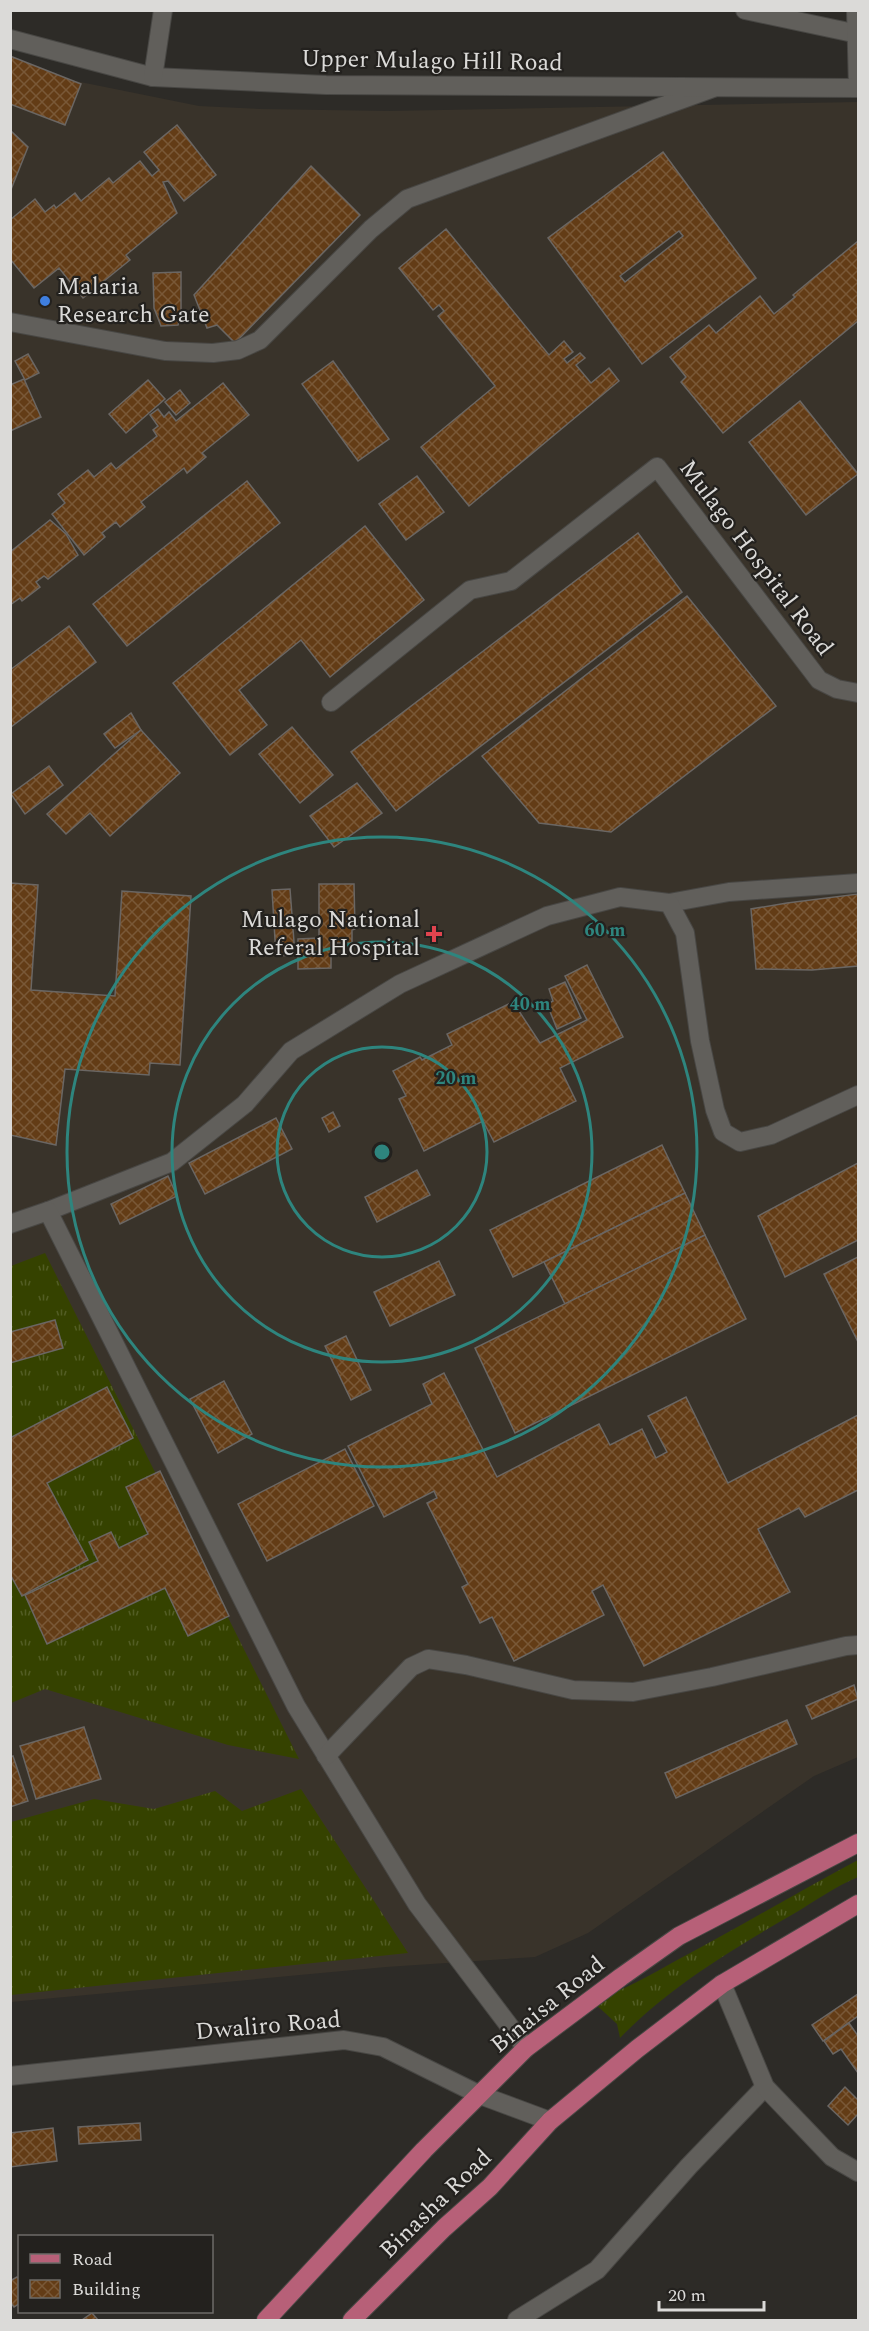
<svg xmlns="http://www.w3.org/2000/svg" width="869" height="2331" viewBox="0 0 869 2331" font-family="Spectral,serif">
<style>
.built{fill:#39332a}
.grass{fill:url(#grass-tufts)}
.building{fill:url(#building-cross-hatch);stroke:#6a6663;stroke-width:1.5;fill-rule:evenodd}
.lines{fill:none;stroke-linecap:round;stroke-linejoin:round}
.service-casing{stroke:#484744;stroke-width:20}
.minor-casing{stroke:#484744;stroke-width:20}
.tertiary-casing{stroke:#484744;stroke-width:20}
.primary-casing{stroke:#484744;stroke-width:20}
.service{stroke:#615f5b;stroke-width:18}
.minor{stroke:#615f5b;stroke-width:18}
.tertiary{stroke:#615f5b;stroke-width:18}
.primary{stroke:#b76078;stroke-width:18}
.ring{fill:none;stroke:#2e857e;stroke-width:3}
.shop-dot{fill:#3f7fe0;stroke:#23211e;stroke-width:2}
.health-dot{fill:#e0444e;stroke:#23211e;stroke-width:2}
.labels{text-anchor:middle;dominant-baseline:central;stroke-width:4.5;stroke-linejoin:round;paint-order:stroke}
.street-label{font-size:24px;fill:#dbdad8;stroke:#23211e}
.poi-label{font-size:24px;fill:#dbdad8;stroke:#23211e;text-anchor:start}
.centre{fill:#2e857e;stroke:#23211e;stroke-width:3}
.ring-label{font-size:18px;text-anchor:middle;font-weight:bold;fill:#2e857e;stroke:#23211e;stroke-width:4.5;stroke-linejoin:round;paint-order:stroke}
</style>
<defs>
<pattern id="grass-tufts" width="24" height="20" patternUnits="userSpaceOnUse" patternTransform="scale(1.5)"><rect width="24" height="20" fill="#354200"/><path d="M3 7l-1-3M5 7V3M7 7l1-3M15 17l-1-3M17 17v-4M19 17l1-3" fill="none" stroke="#525d24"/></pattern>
<pattern id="building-cross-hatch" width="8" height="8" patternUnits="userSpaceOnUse" patternTransform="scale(1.5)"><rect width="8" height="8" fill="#633c16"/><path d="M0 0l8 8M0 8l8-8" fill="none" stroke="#795837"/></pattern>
</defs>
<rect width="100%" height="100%" fill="#2d2b27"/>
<polygon class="built" points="11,68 199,106 261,109 388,111 858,102 858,1757 814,1776 588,1933 535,1957 386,1967 11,2002"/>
<g class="grass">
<polygon points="45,1253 299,1759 228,1745 45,1689 11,1703 11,1266"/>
<polygon points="301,1789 408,1953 11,1995 11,1822 94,1799 154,1809 215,1791 242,1811"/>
<path d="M858 1860V1877C836 1886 815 1901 795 1913 733 1949 670 1986 620 2038L617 2024 592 2001C623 1991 650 1975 679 1959 739 1927 798 1892 858 1860Z"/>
</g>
<g class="building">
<polygon points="10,56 81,84 65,125 10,104"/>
<polygon points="177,125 216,175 184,201 168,181 163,182 177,213 126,255 130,260 83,298 59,268 34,288 10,259 10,220 35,199 45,212 54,205 56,208 75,193 81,201 109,178 113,183 140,161 152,176 159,170 144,152"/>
<polygon points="10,130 28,147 10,192"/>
<path d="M663 152 756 278 642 364 548 238ZM679 231 683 236 625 282 620 276Z"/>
<polygon points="311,166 360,215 235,343 217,325 207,328 194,295"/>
<polygon points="446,229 549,355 564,341 573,352 564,359 567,363 580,353 585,358 576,365 591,383 609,368 619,381 469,506 421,447 495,386 438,316 444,311 439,305 433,310 399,268"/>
<polygon points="858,241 858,321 723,433 681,382 686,377 670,357 709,325 716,333 760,296 774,314 795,297 793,295"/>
<polygon points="181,272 181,315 178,325 161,326 154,308 153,273"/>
<polygon points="28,354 39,373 25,380 15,361"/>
<polygon points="333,361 389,439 358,461 302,384"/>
<polygon points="24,379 41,417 10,431 10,385"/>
<polygon points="148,380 165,399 126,433 109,414"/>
<polygon points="223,383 249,415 202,453 206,457 187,473 184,468 141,502 145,507 120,527 116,522 102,533 105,537 84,555 52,514 65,503 58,494 88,470 94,477 111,463 116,469 157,436 153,430 158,426 150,415 158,409 164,417 169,412 176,421"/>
<polygon points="180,390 190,403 176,415 165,402"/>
<polygon points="800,401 858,474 806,515 749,442"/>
<polygon points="417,476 444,512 406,540 379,504"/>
<polygon points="247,481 280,523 127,646 93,604"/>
<polygon points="50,520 66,534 78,555 48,579 44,576 36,582 40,587 22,601 20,598 10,605 10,552"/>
<polygon points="365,526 424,600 330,677 301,640 239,690 267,725 230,755 173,683"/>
<polygon points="638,533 682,592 396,811 351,752"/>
<polygon points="687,596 776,706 611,832 539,823 482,756"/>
<polygon points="69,626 96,662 11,727 10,670"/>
<polygon points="131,713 141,730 115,748 104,734"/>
<polygon points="292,727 333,775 300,803 259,754"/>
<polygon points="141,730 180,773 110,836 90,813 66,834 47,814"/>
<polygon points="49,766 63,785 25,814 11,794"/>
<polygon points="357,783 382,813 334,847 310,816"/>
<polygon points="10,883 38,885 31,990 115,996 122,891 191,896 180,1065 150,1063 149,1075 65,1069 56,1145 10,1135"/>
<polygon points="319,884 354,884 355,929 352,930 352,943 331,943 331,968 298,969 298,939 319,938"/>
<polygon points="290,889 295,955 276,956 272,890"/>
<polygon points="858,894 858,966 812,970 756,969 751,909 787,903"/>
<polygon points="587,965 623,1037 560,1068 576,1101 494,1142 483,1121 424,1151 399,1099 406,1096 393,1071 420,1057 422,1060 452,1045 447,1034 513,1002 540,1043 587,1020 565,976"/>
<polygon points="565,982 581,1018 557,1029 547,1004 553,1001 549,989"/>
<polygon points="333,1112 340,1126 329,1132 322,1118"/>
<polygon points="276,1118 292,1149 205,1194 189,1163"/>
<polygon points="662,1145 685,1193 513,1277 490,1230"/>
<polygon points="858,1163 858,1240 785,1277 758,1216"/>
<polygon points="417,1170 430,1195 377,1222 365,1197"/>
<polygon points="168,1176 177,1196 120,1224 111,1204"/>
<polygon points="685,1193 705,1235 565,1304 544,1262"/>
<polygon points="705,1235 746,1319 515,1433 475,1348"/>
<polygon points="858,1257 858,1342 824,1274"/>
<polygon points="439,1261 455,1295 390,1326 374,1292"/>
<polygon points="55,1320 63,1348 10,1363 10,1332"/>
<polygon points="346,1336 371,1390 351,1400 325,1346"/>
<polygon points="444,1373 497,1477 599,1424 610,1445 642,1429 656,1458 667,1452 648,1416 686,1397 728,1483 858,1415 858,1490 805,1517 799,1508 758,1529 790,1592 644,1666 603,1585 592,1591 604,1615 514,1661 492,1617 480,1623 462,1587 468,1584 427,1503 437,1498 434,1491 384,1517 348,1446 432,1404 423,1384"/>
<polygon points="224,1381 252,1434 218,1453 190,1399"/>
<polygon points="107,1387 133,1438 47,1483 88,1560 22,1596 10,1574 10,1438"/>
<polygon points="345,1449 374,1506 267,1561 238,1504"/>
<polygon points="160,1471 229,1616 188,1636 165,1588 47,1644 25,1595 98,1561 89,1542 111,1532 119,1548 148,1534 126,1487"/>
<polygon points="854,1685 858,1699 812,1719 806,1706"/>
<polygon points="787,1720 797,1744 676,1798 665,1773"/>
<polygon points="84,1727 101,1779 36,1799 20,1746"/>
<polygon points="13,1756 28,1801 10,1807 10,1757"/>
<polygon points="858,1994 858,2016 823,2041 812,2025"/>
<polygon points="849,2023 858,2036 858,2073 841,2049 833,2054 824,2041"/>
<polygon points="845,2087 858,2100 858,2114 848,2125 828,2106"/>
<polygon points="140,2123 141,2140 79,2144 78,2127"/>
<polygon points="53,2128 57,2161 10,2167 10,2133"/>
<polygon points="17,2277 20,2280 20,2303 14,2307 10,2302 10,2281"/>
<polygon points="92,2313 98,2320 82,2320"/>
</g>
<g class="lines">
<g class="service-casing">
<g id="service">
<polyline points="745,10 858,34"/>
<polyline points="10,322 165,351 213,353 238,350 260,340 371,229 407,199 713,88"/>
<polyline points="331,702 470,590 511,581 657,467 819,680 837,689 858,693"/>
<polyline points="669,903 729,892 858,883"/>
<polyline points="48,1211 172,1162 245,1104 291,1051 400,984 547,916 620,897 669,903 685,933 700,1041 715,1110 723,1132 740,1142 771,1135 858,1095"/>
<polyline points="10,1224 48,1211 296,1706 417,1904 526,2048"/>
<polyline points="326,1756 411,1667 428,1659 466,1665 573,1690 633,1692 712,1677 846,1646 858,1645"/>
<polyline points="517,2320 597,2270 689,2166 765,2087"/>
</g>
</g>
<g class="minor-casing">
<g id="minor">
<polyline points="856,10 858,88"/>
<polyline points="10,39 153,77 326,85 858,88"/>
<polyline points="153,77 163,10"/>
<polyline points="722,1984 765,2087 832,2157 858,2172"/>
</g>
</g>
<g class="tertiary-casing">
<polyline id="tertiary" points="10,2076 344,2040 383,2047 480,2095 550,2121"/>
</g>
<g class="primary-casing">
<g id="primary">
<polyline points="266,2320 424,2150 526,2048 621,1977 679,1936 858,1843"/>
<polyline points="352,2320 444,2228 490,2187 550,2121 637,2049 722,1984 858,1904"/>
</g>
</g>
<use href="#service" class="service"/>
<use href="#minor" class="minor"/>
<use href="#tertiary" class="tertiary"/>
<use href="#primary" class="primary"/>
</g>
<g class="ring">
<circle cx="382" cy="1152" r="105"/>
<circle cx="382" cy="1152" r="210"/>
<circle cx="382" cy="1152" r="315"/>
</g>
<circle class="shop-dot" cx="45" cy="301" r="6"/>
<path class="health-dot" d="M431 925h6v6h6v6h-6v6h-6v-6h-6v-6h6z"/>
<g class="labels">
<g class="street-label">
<text transform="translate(432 61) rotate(1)">Upper Mulago Hill Road</text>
<text transform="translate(756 558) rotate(53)">Mulago Hospital Road</text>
<text transform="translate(548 2005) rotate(-39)">Binaisa Road</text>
<text transform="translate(268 2026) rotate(-5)">Dwaliro Road</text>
<text transform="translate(436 2204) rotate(-44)">Binasha Road</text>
</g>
<g class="poi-label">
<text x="57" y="287">Malaria<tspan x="57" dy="28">Research Gate</tspan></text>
<text x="420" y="920" text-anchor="end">Mulago National<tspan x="420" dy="28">Referal Hospital</tspan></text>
</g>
</g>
<circle cx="382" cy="1152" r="9" class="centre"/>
<g class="ring-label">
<text x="605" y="936">60 m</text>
<text x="530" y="1010">40 m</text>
<text x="456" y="1084">20 m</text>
</g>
<rect width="869" height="2331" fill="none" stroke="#dbdad8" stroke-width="24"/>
<rect x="18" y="2235" width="195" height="78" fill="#23211e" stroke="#6d6b68" stroke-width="1.5"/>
<rect x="30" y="2254" width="30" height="9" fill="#b76078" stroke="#6d6b68" stroke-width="1.5"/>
<text x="72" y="2265" font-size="18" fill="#dbdad8">Road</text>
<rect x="30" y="2280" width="30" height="18" fill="url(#building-cross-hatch)" stroke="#6d6b68" stroke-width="1.5"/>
<text x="72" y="2295" font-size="18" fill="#dbdad8">Building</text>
<path d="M659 2301v9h105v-9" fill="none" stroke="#dbdad8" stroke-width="3"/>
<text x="668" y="2301" font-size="18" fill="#dbdad8" stroke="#23211e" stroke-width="4.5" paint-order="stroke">20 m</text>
</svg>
